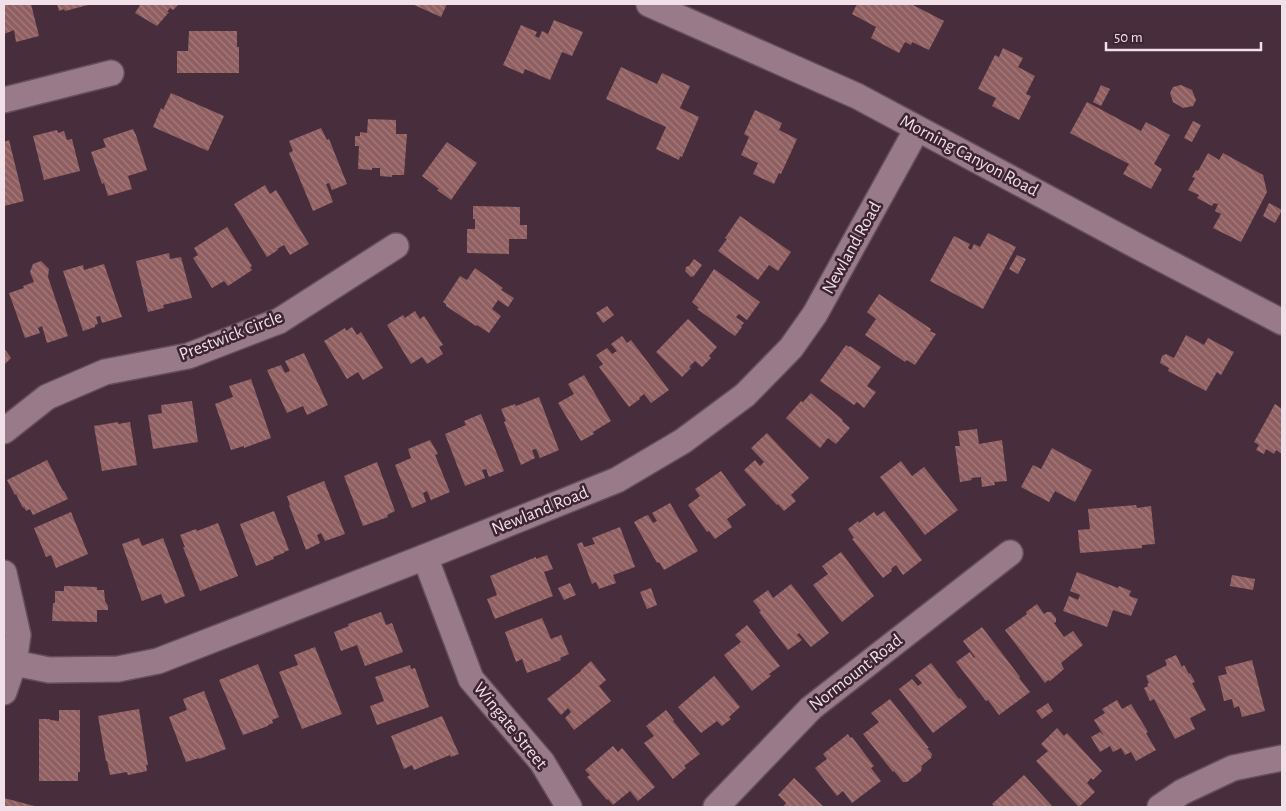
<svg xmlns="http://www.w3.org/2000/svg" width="1286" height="811" viewBox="0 0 1286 811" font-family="'Alegreya Sans',sans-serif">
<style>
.building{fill:url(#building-back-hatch)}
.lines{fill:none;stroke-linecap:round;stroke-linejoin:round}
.street-casing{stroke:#644e5a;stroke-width:28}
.street{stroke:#997a89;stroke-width:25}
.labels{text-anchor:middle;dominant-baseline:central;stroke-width:5;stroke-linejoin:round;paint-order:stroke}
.street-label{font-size:18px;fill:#f2e0e9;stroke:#3d2431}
</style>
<defs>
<pattern id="building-back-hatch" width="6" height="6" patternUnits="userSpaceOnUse" patternTransform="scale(1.25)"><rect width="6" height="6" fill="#8f5e60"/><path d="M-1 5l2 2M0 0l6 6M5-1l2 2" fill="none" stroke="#a57c7e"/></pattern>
</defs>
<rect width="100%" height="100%" fill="#482e3c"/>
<g class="building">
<polygon points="4,4 31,4 39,36 16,42 14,30 4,34"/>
<polygon points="57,4 92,4 65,11 64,9 59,11"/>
<polygon points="138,4 179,4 173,10 170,8 167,12 169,12 157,26 135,13 140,5"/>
<polygon points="412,4 447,4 441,17"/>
<polygon points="857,4 914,4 913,5 944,21 929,50 912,42 911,45 905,42 899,53 871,38 876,27 852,14"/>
<polygon points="554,20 583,32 572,56 562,52 550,80 525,69 523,74 503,65 521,25 537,32 535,36 539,38 542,31 548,34"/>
<polygon points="189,31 237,31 237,47 239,47 239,73 177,73 177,51 188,51"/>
<polygon points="1003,48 1023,58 1018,67 1035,76 1026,94 1031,96 1019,120 992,106 996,98 978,89 995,55 999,57"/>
<polygon points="621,67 657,84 662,73 690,86 680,108 699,117 682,157 680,156 679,160 656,149 666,127 606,99"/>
<polygon points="1101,85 1110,89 1101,106 1093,102"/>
<polygon points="1181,85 1192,90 1196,100 1193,106 1183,108 1173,102 1170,93 1173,87"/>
<polygon points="171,93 224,116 208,151 153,127 161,108 163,110"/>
<polygon points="1087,102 1141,131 1146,122 1170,135 1154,164 1162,169 1151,189 1123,174 1129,164 1070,133"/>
<polygon points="755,110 782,123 779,130 797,139 781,174 779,173 774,184 753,174 758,163 741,155 749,137 744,134"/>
<polygon points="368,119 396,120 396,134 407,134 404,175 392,175 392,177 380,176 380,168 372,168 372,170 358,169 359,146 355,146 355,136 360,136 360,132 367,133"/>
<polygon points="1193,121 1201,125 1192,142 1184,138"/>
<polygon points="321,128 327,140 329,139 347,184 332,190 329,183 326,184 333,202 313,211 289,153 293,151 289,141"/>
<polygon points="133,129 136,135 147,170 128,176 132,189 108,196 104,183 102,184 91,152 106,147 103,139"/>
<polygon points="57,130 58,133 64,131 67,140 72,139 80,171 44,180 33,136"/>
<polygon points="9,140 24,201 4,206 4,142"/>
<polygon points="447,142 477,163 451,200 437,190 439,189 422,176"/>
<polygon points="1208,153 1219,160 1223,153 1263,175 1267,192 1241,242 1213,228 1221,214 1215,211 1218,204 1214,203 1212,206 1197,198 1199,195 1188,190 1195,178 1192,177 1196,170 1198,171"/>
<polygon points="265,185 270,194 276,190 309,244 290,255 284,245 277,249 278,250 267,257 234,204"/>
<polygon points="1269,203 1282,210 1275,223 1263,216"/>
<polygon points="473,206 520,207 520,225 527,225 527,239 509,239 509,254 467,253 467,229 475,229 475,219 473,219"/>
<polygon points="740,216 791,252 778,271 769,265 758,280 718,251 727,239 725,238"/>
<polygon points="227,227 252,266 250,267 252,270 228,286 224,281 212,288 193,258 198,255 194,248"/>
<polygon points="988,233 1016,247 983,309 930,281 954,236 970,244 968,248 971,250 974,244 980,247"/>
<polygon points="169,253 170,259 181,257 192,298 163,305 164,308 148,312 136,261"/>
<polygon points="1017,255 1026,259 1018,274 1009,269"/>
<polygon points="694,259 702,265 693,277 692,276 691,277 685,271 686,269 685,268 688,266 689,266"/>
<polygon points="41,261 49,269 48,277 68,336 47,343 42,326 38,328 40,333 25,338 9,293 24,288 23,286 34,282 30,272 33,264"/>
<polygon points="104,264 122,317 102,323 100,316 96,317 98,324 95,325 95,327 83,331 63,271 83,265 84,270"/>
<polygon points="475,268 503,288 501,290 514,298 508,307 498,300 492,309 501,316 489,333 477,325 476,326 446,306 446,304 443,302 460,276 467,280"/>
<polygon points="714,269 760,302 747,320 739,314 736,317 744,323 741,326 742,327 735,336 697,309 699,308 692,302"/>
<polygon points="879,294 931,329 930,331 936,334 915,365 907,360 905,362 865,335 876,319 867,312"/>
<polygon points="607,306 614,315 603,323 596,313"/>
<polygon points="415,311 420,319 424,316 443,345 439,347 443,354 427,364 422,357 411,364 387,325 403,315 405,318"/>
<polygon points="688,319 717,347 709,356 711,358 702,367 695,361 689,367 691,368 682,377 656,352"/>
<polygon points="352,327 357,335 361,332 383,368 363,380 358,372 347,379 324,341 345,328 346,331"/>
<polygon points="1186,335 1204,345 1208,338 1234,352 1221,375 1217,372 1206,391 1168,371 1169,368 1160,363 1162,356 1166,354 1174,358"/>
<polygon points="622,336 627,343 631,340 669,390 651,403 644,394 639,398 640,399 629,407 599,367 603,364 596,355 607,348 612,354 617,351 611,344"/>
<polygon points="846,345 849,347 850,346 881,367 867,386 876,392 864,408 857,402 854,405 820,381"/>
<polygon points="4,348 11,358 4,365"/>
<polygon points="304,353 328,405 307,415 303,406 287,413 267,370 281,365 285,373 290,371 285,361"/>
<polygon points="584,375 611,421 593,432 594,434 581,441 558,403 574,394 568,384"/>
<polygon points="251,379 271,438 244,448 244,446 231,450 215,404 233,397 229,386"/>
<polygon points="811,393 843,420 842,421 850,428 836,444 828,438 820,448 786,418 801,401 803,402"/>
<polygon points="539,397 559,450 540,458 536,449 532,450 535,458 521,465 504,422 506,421 501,409 515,404 516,406"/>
<polygon points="192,401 198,442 153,449 148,415 162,413 161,405"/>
<polygon points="1275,404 1282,409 1282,454 1276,450 1274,454 1266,449 1264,454 1256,450 1259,445 1254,442"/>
<polygon points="481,414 504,471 489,477 486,469 482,470 485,478 465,486 445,434 466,425 464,421"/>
<polygon points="118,422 118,424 130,422 137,465 102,471 94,426"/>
<polygon points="977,429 979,444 1002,440 1007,481 994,482 995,485 982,487 981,477 971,478 972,480 960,482 955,446 960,446 958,431"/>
<polygon points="767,433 809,478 791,495 796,501 784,511 778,504 777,505 744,470 755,460 760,466 764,462 751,448"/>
<polygon points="430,440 438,454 435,455 450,492 431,500 427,491 423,493 426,502 412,508 395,465 411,458 408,449"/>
<polygon points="1052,448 1092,470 1075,502 1055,491 1049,502 1021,487 1033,465 1041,469"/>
<polygon points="47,460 63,491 64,491 68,499 33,515 30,509 26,511 24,507 23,508 16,494 15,495 7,480"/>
<polygon points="901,461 912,476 924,467 958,510 925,535 880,477"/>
<polygon points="377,462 395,511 387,515 388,517 363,526 344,476"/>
<polygon points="721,471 746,505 727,519 732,527 715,539 709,531 707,532 688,505 700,496 695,489"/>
<polygon points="324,481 345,534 325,541 321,533 317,535 320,543 306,550 289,505 290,505 287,496"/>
<polygon points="670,503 698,551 664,570 659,562 657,563 634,522 645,516 648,515 653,523 657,521 652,513"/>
<polygon points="1136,505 1137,508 1151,506 1155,544 1142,545 1142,548 1080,553 1078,530 1090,529 1088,509"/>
<polygon points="274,511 289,550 284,552 284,553 273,557 274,559 256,566 240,524"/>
<polygon points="884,511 922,560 903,575 896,565 891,569 892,571 883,578 852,539 854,538 848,529 858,521 859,523 874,512 877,516"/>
<polygon points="71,512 88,554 56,568 51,555 46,557 34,528"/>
<polygon points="218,523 238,576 200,591 183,547 185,547 180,535 196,529 197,531"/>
<polygon points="620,527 635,567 613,575 616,583 599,589 596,582 592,584 577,544 582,542 584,547 595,544 592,538"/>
<polygon points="139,538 142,546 163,538 185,596 165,604 161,594 142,601 122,544"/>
<polygon points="841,552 874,596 842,622 813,585 828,574 822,566"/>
<polygon points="547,555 553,569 544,572 553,596 495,619 487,599 497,595 490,576 536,557 536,559"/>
<polygon points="1077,572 1118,588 1119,586 1131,591 1129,596 1138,599 1131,616 1113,610 1107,627 1063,611 1069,596 1078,600 1080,595 1070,591"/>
<polygon points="1232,575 1255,579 1253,590 1230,586"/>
<polygon points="570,583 576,595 564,600 558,588"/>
<polygon points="791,584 829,633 811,647 799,633 797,635 802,640 788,650 759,612 761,611 753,601 768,590 773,598"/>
<polygon points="64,586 97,587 97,590 104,590 105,601 108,606 108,610 97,610 97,622 52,621 53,603 55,603 55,591 64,591"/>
<polygon points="651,588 657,605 647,609 640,592"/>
<polygon points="1037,604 1044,614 1047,612 1051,612 1056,618 1056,622 1054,623 1064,637 1073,631 1083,645 1061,663 1064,669 1050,681 1048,680 1045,683 1005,630 1027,614 1026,612"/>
<polygon points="381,612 386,625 392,623 403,652 365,666 357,645 341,651 334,632 349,626 348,624"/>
<polygon points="542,618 551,639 561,635 569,654 560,658 561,660 527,673 522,659 516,662 505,632"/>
<polygon points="747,625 780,666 769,674 771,676 752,691 724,655 741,642 735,635"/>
<polygon points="982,627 1020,677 1019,678 1030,692 999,715 988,700 986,701 956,662 970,652 974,658 975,657 963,641"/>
<polygon points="315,647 342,714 302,729 279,672 298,665 294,655"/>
<polygon points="1176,655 1182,667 1184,665 1189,674 1190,673 1195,682 1192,683 1206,710 1190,718 1195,729 1175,739 1154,699 1150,701 1144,688 1148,686 1147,684 1149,683 1146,676 1167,665 1165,660"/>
<polygon points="1252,660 1265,711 1242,717 1239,706 1234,708 1232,699 1224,701 1218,676 1227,674 1225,667"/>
<polygon points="591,661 606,680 599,686 611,701 574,730 565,718 571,712 568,708 561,715 547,699 581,671 581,670"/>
<polygon points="931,663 959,699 960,698 967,707 933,733 899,689 912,679 918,686 922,683 915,675"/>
<polygon points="258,664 279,717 272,720 273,723 268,725 268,726 243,735 219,680"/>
<polygon points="410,665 411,669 415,668 429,707 377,725 370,706 384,701 375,677"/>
<polygon points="714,676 740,707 729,717 731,719 722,726 717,721 701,733 678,707"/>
<polygon points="204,691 226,749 199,759 199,758 186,762 169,717 187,710 183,699"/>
<polygon points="890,699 929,748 927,748 932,754 931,758 921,766 922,767 921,771 907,782 903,782 894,771 893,772 863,734 879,722 871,713"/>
<polygon points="1117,700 1122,709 1131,704 1148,732 1146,733 1156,750 1136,761 1131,752 1125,755 1121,748 1113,752 1110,746 1100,752 1091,737 1100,732 1104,736 1094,720 1105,713 1102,709"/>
<polygon points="1048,703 1053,711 1042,719 1036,711"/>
<polygon points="139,709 148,765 146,765 147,771 128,775 127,772 110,775 107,761 106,761 98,716"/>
<polygon points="59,710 80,710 80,772 78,772 78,781 39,781 39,719 50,719 50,720 59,721"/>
<polygon points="666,710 674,720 673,721 700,754 684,766 686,768 673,779 644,743 654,736 646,726"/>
<polygon points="442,716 459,754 451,757 450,755 414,770 412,765 404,769 391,736"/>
<polygon points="1057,728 1064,736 1067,733 1102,771 1093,780 1091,778 1087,783 1095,792 1079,807 1036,761 1048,751 1041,744"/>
<polygon points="848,734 850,738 852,737 874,766 871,768 881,781 852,803 843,791 837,796 815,768 827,759 823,754"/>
<polygon points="613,746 618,752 622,748 655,787 638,801 630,791 613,805 608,799 607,800 587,777 590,775 585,770"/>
<polygon points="1024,775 1053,807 995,807 992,804"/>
<polygon points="794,778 824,807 783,807 786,803 778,795"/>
<polygon points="4,798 38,807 4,807"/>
</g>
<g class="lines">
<g class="street-casing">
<g id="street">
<polyline points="649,4 857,96 1139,247 1282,322"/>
<polyline points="4,100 111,73"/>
<polyline points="4,431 47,397 105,372 188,356 279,321 396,246"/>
<polyline points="425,557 471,679 542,762 569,807"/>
<polyline points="4,573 18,635 14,663 4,692"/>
<polyline points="14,663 49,670 118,669 158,661 425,557 617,480 683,441 745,395 791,348 815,314 917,129"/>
<polyline points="716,807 811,708 1010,553"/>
<polyline points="1160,807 1182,792 1233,768 1282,758"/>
</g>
</g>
<use href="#street" class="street"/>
</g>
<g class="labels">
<g class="street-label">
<text transform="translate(969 156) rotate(28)">Morning Canyon Road</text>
<text transform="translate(852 248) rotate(-61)">Newland Road</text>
<text transform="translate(231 336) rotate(-21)">Prestwick Circle</text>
<text transform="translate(540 511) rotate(-22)">Newland Road</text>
<text transform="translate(856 673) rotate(-38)">Normount Road</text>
<text transform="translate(510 726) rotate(51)">Wingate Street</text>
</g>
</g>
<rect width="1286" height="811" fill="none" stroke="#f2e0e9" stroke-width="10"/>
<path d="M1106 42v8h155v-8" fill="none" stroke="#f2e0e9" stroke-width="2.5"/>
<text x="1114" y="42" font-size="15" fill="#f2e0e9" stroke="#3d2431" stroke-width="4" paint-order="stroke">50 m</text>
</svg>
